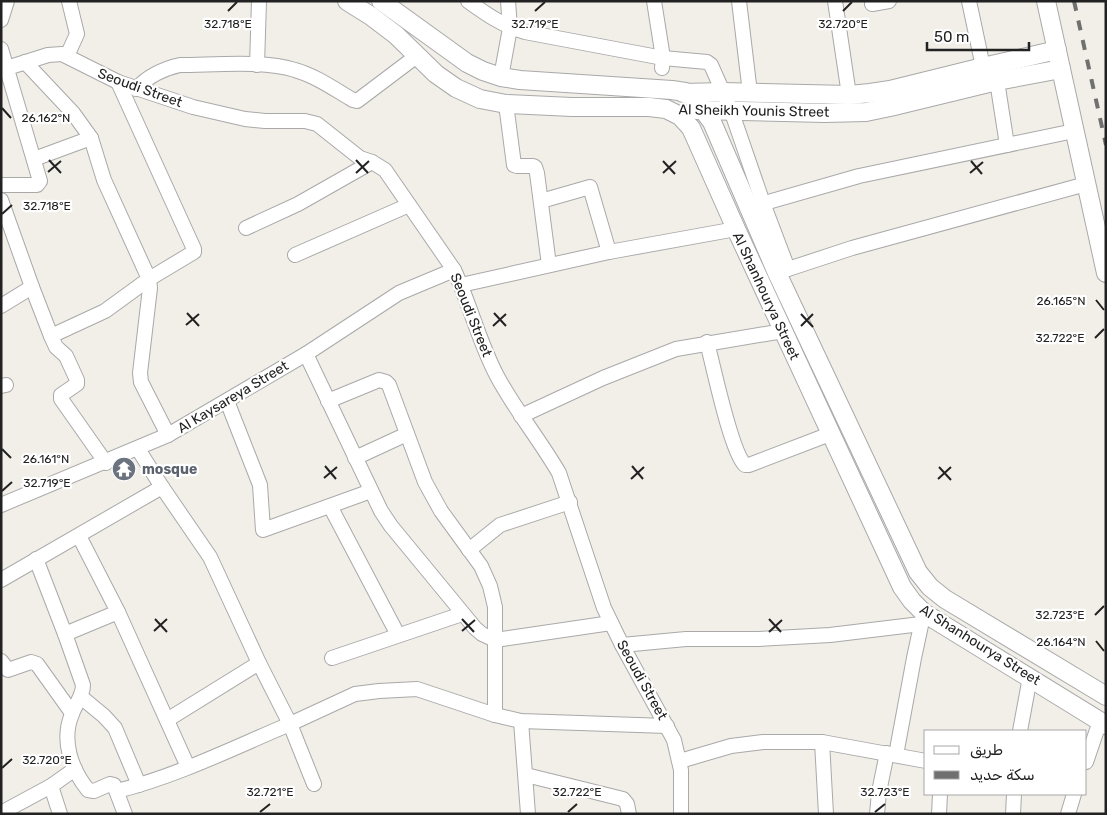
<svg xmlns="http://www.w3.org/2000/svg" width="1107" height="815" viewBox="0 0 1107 815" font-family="Rubik,Vazirmatn,sans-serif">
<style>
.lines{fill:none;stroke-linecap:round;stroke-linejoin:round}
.minor-casing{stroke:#a9a9a9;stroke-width:16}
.tertiary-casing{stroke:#a9a9a9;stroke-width:20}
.minor{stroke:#fff;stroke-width:14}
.tertiary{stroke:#fff;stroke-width:18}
.rail{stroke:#707070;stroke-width:4;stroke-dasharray:10 10;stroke-linecap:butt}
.ticks{fill:none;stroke:#222;stroke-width:2}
.labels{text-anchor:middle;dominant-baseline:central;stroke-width:4.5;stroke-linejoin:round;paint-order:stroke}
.street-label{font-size:14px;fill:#222;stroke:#fff}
.worship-label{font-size:14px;font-weight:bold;fill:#5b616d;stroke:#fff;text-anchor:start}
.ticks-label{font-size:12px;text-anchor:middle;fill:#222;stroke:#fff;stroke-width:4.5;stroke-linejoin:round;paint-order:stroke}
</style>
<rect width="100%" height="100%" fill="#f2efe9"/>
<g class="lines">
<g class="minor-casing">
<g id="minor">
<path d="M468 1C486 14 503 26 525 32L663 58 707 62 711 65 731 110 763 203 788 269"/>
<polyline points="654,1 663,58 662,68"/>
<polyline points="739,1 750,93"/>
<polyline points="835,1 849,95"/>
<polyline points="969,1 983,67"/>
<polyline points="872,4 889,1"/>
<polyline points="1,20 7,1"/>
<polyline points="1,49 40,181 37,185 1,185"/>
<polyline points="67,56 77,34 69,1"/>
<polyline points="25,62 73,113 91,138 104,180 149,279 150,288 140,373 141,382 168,435"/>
<polyline points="257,65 259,1"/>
<path d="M7 68 48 55 62 54 118 82 193 107 245 119 265 121H305L317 124 360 158 372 162 385 170 454 270C470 304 479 342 497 376 515 410 540 440 559 473L604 608 622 645 674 740 681 770V814"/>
<polyline points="501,77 510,28 508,1"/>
<polyline points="997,81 1007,145"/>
<path d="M136 89C148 76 162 69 180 65 213 65 264 60 295 70 316 76 334 89 353 100L357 101 418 55"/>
<polyline points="506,104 514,165 517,166 533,166 535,167 537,173 549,265"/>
<polyline points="34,159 91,138"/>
<polyline points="1,200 32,287 51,336 56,347 66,356 77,380 77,384 61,395 61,399 106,463"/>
<polyline points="541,201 590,187 609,252"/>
<polyline points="754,206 859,176 1074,131"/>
<polyline points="246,228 298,204 372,162"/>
<polyline points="295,255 409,205"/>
<polyline points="779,272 852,248 1086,184"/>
<polyline points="461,285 609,252 736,229"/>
<polyline points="1,306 32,287"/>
<polyline points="51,336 105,311 149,279 194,252 194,249 118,82"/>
<path d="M707 342C713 365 731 452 745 465H749L830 434"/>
<polyline points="306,354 381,511 391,526 475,628 482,634 495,640 611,623"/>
<polyline points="1,386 6,385"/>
<polyline points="227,401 260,485 263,530 371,491"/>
<polyline points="328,401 379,380 386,382 389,385 425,482 441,511 481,566 490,586 495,607 495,715"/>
<polyline points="521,416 603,378 676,349 783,331"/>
<polyline points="355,458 407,434"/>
<polyline points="1,505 168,435 306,354 399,293 454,270"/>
<polyline points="330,506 398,635"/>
<polyline points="79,536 118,612 188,767"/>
<polyline points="469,550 500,525 570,502"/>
<path d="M36 559 65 634 83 685C83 696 76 703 72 714 61 740 71 769 88 790L94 791 110 784 114 785 125 814"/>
<polyline points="1,580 162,487 138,449"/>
<polyline points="65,634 118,612"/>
<polyline points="622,645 686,639 758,639 830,635 921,624"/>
<polyline points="332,658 462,614"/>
<polyline points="1,661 8,670 31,662 37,664 72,713"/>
<polyline points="81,697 104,716 115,728 139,785"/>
<polyline points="167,720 259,663"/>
<polyline points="521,721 528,814"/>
<polyline points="1020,731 1030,677"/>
<polyline points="822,742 926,761"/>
<polyline points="896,755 914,658 923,616"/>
<polyline points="680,761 731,746 763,742 822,742 826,814"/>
<polyline points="1086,762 1100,721"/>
<polyline points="526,775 623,799 627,804 629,814"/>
<polyline points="314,784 290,724 355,694 379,691 417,689 495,715 521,721 667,726"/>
<polyline points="51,786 60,814"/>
<path d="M117 791C177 776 233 748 290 724L259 663 210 557 162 487"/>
<polyline points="1,813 51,786 75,769"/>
<polyline points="877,814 879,792 887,753"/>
<polyline points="939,814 940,794"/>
<polyline points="1013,814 1014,794"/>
<polyline points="1068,814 1074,794"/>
</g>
</g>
<g class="tertiary-casing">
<g id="tertiary">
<polyline points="347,1 371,16 396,35 436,74 456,88 480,99 506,104 572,107 649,107 666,109 680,116 691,128 736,229 902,587 912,601 924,613 1106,725"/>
<polyline points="381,1 467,63 483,71 501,77 520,80 672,90 685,92 695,99 712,122 777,273 918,572 930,587 945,599 1106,696"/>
<polyline points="1046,1 1106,273"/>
<polyline points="683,93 723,92 849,95 870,93 890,90 983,67 1057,50"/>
<polyline points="696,110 825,113 866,112 890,107 997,81 1061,69"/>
</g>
</g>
<use href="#minor" class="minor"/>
<use href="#tertiary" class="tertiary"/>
<polyline class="rail" points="1074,1 1106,145"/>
</g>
<path class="ticks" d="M228 11 237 2M535 11 545 2M843 11 852 2M2 108 11 118M49 160 61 173M356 160 368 173M663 161 675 174M971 161 982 174M48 172 61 161M356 173 369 161M663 173 676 161M970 173 983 162M2 214 12 205M1096 300 1104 310M187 313 199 326M494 313 506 326M801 314 813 327M186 325 199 314M493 326 506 314M801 326 813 314M1095 338 1104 329M2 449 11 458M325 466 336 479M632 466 643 479M939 467 951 480M324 478 337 467M631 479 644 467M938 479 951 467M2 491 12 482M1095 615 1104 606M155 619 167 632M462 619 474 632M769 619 781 632M154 631 167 619M462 631 475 620M769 632 782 620M1096 641 1104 651M2 768 12 759M260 812 270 804M568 812 577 804M875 812 885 804"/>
<defs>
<g id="temple-disc" transform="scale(1.25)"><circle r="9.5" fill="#6b7280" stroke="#fff"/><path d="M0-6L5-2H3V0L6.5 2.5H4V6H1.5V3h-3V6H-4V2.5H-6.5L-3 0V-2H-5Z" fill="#fff"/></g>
</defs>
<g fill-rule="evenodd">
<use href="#temple-disc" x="124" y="469"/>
</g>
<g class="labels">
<g class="street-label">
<text transform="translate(140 88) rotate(20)">Seoudi Street</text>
<text transform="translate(754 111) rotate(1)">Al Sheikh Younis Street</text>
<text transform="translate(766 296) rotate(65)">Al Shanhourya Street</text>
<text transform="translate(471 315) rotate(68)">Seoudi Street</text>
<text transform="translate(233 397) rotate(-31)">Al Kaysareya Street</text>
<text transform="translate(980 645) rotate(32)">Al Shanhourya Street</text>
<text transform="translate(642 680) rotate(61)">Seoudi Street</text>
</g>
<g class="worship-label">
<text x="142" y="469">mosque</text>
</g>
</g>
<g class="ticks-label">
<text x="228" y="28">32.718°E</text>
<text x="535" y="28">32.719°E</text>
<text x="843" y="28">32.720°E</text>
<text x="46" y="122">26.162°N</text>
<text x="47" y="210">32.718°E</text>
<text x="1061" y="305">26.165°N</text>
<text x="1060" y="342">32.722°E</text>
<text x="46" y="463">26.161°N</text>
<text x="47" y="487">32.719°E</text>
<text x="1060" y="619">32.723°E</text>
<text x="1061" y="646">26.164°N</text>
<text x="47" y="764">32.720°E</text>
<text x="270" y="796">32.721°E</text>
<text x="577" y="796">32.722°E</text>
<text x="885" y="796">32.723°E</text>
</g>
<rect width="1107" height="815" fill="none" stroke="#222222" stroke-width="5"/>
<rect x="924" y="730" width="162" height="65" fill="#ffffff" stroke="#a7a7a7"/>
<rect x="934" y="746" width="25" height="8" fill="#ffffff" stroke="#a7a7a7"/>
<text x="970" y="755" font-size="15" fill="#222222">طريق</text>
<rect x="934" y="771" width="25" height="8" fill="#707070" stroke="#a7a7a7"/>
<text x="970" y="780" font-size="15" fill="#222222">سكة حديد</text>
<path d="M927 42v8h102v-8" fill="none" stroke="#222222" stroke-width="2.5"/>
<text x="934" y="42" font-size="15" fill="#222222" stroke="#ffffff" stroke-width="4" paint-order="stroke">50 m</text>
</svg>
